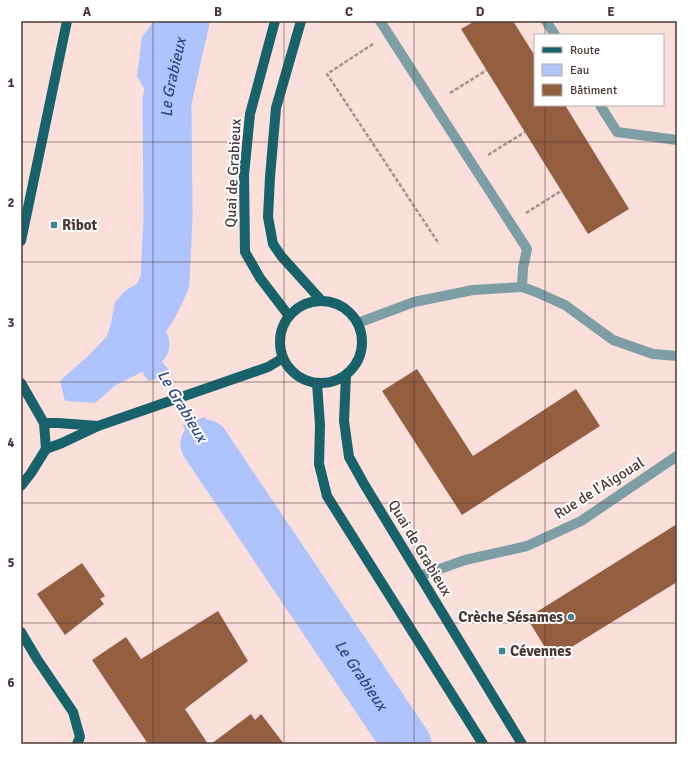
<svg xmlns="http://www.w3.org/2000/svg" width="698" height="765" viewBox="0 0 698 765" font-family="Signika,sans-serif">
<style>
.water{fill:#afc4fc}
.pier{fill:#fbdfdb}
.lines{fill:none;stroke-linecap:round;stroke-linejoin:round}
.river{stroke:#afc4fc;stroke-width:49}
.building{fill:#945e41}
.path{stroke:#a7908d;stroke-width:2.5;stroke-dasharray:4 2;stroke-linecap:butt}
.minor{stroke:#7d9ea4;stroke-width:10}
.major{stroke:#18626c;stroke-width:10}
.grid{fill:none;stroke:#493835;stroke-width:1;stroke-opacity:0.55}
.poi-dot{fill:#408691;stroke:#fff;stroke-width:1.5}
.labels{text-anchor:middle;dominant-baseline:central;stroke-width:4;stroke-linejoin:round;paint-order:stroke}
.street-label{font-size:15px;fill:#493835;stroke:#fff}
.poi-label{font-size:15px;font-weight:bold;fill:#493835;stroke:#fff;text-anchor:start}
.water-label{font-size:16px;font-style:italic;fill:#33478a;stroke:#fff}
.neatline{fill:none;stroke:#493835;stroke-width:1.5}
.grid-label{font-size:13px;text-anchor:middle;font-weight:bold;fill:#493835}
</style>
<rect width="100%" height="100%" fill="#fbdfdb"/>
<g class="water">
<polygon points="154,21 205,21 203,28 190,56 177,87 171,175 168,198 161,181 150,130 148,96 137,76 142,37"/>
<path d="M136 284 151 290 163 285 164 296 163 308 152 319 146 336 157 356 179 382 205 417 216 435 223 459 240 495 244 502 235 509C216 502 219 487 211 472 193 436 167 404 142 372L116 385 95 403 65 401 60 381 91 353 107 336 111 323 115 302 125 291Z"/>
</g>
<polygon class="pier" points="173,373 180,380 207,416 181,426 147,382"/>
<g class="lines">
<g class="river">
<path id="s1" d="M145 344 137 330 153 307 165 282 168 218 167 101 185 21"/>
<path id="s2" d="M205 444 407 744"/>
</g>
</g>
<g class="building">
<polygon points="475,21 513,21 535,56 535,105 565,105 629,209 588,234 461,29"/>
<polygon points="417,369 473,456 576,389 600,426 462,515 382,391"/>
<polygon points="677,524 677,582 552,659 527,618"/>
<polygon points="82,563 105,596 100,599 104,604 65,635 37,594"/>
<polygon points="218,611 248,661 185,709 208,744 148,744 92,660 126,637 141,659"/>
<polygon points="251,714 255,720 261,714 284,744 211,744"/>
</g>
<g class="lines">
<g class="path">
<polyline points="373,44 327,74 439,244"/>
<polyline points="450,93 487,70"/>
<polyline points="488,155 525,132"/>
<polyline points="526,213 561,191"/>
</g>
<g class="minor">
<polyline points="380,21 527,249 523,268 522,287"/>
<polyline points="546,21 555,35"/>
<polyline points="600,105 617,132 677,140"/>
<polyline points="358,323 414,302 473,290 522,287 536,292 565,305 613,340 653,354 677,356"/>
<polyline points="420,576 465,560 527,546 581,521 677,456"/>
</g>
<g class="major">
<polyline points="275,21 250,114 244,175 245,252 260,278 289,316"/>
<polyline points="301,21 276,108 270,177 268,217 273,244 282,257 320,299"/>
<polyline points="21,241 67,21"/>
<circle cx="321" cy="342" r="41"/>
<polyline points="346,375 344,421 349,457 364,484 522,744"/>
<polyline points="21,383 44,423 46,449 31,473 21,486"/>
<polyline points="317,383 320,425 319,464 327,496 483,744"/>
<polyline points="44,423 58,423 98,426"/>
<polyline points="46,449 62,443 98,426 268,367 283,358"/>
<polyline points="21,632 37,659 73,712 80,737 77,744"/>
</g>
</g>
<path class="grid" d="M153 21V744M284 21V744M414 21V744M545 21V35M545 105V744M21 142H677M21 262H677M21 382H677M21 503H677M21 623H677"/>
<g class="poi-dot">
<rect x="50" y="221" width="8" height="8" rx="2"/>
<circle cx="571" cy="617" r="4"/>
<rect x="498" y="647" width="8" height="8" rx="2"/>
</g>
<g class="labels">
<g class="street-label">
<text transform="translate(233 173) rotate(-87)">Quai de Grabieux</text>
<text transform="translate(599 488) rotate(-32)">Rue de l'Aigoual</text>
<text transform="translate(420 548) rotate(59)">Quai de Grabieux</text>
</g>
<g class="poi-label">
<text x="62" y="225">Ribot</text>
<text x="563" y="617" text-anchor="end">Crèche Sésames</text>
<text x="510" y="651">Cévennes</text>
</g>
<g class="water-label">
<text stroke="none"><textPath href="#s1" startOffset="277">Le Grabieux</textPath></text>
<text transform="translate(182 406) rotate(59)">Le Grabieux</text>
<text stroke="none"><textPath href="#s2" startOffset="279">Le Grabieux</textPath></text>
</g>
</g>
<rect width="698" height="765" fill="none" stroke="#ffffff" stroke-width="44"/>
<rect x="534" y="34" width="130" height="72" fill="#ffffff" stroke="#b6afae"/>
<rect x="542" y="47" width="20" height="6" fill="#18626c" stroke="#b6afae"/>
<text x="570" y="54" font-size="12" fill="#493835">Route</text>
<rect x="542" y="64" width="20" height="12" fill="#afc4fc" stroke="#b6afae"/>
<text x="570" y="74" font-size="12" fill="#493835">Eau</text>
<rect x="542" y="84" width="20" height="12" fill="#945e41" stroke="#b6afae"/>
<text x="570" y="94" font-size="12" fill="#493835">Bâtiment</text>
<rect x="22" y="22" width="654" height="721" class="neatline"/>
<g class="grid-label">
<text x="87" y="16">A</text>
<text x="218" y="16">B</text>
<text x="349" y="16">C</text>
<text x="480" y="16">D</text>
<text x="611" y="16">E</text>
<text x="11" y="87">1</text>
<text x="11" y="207">2</text>
<text x="11" y="327">3</text>
<text x="11" y="447">4</text>
<text x="11" y="567">5</text>
<text x="11" y="687">6</text>
</g>
</svg>
